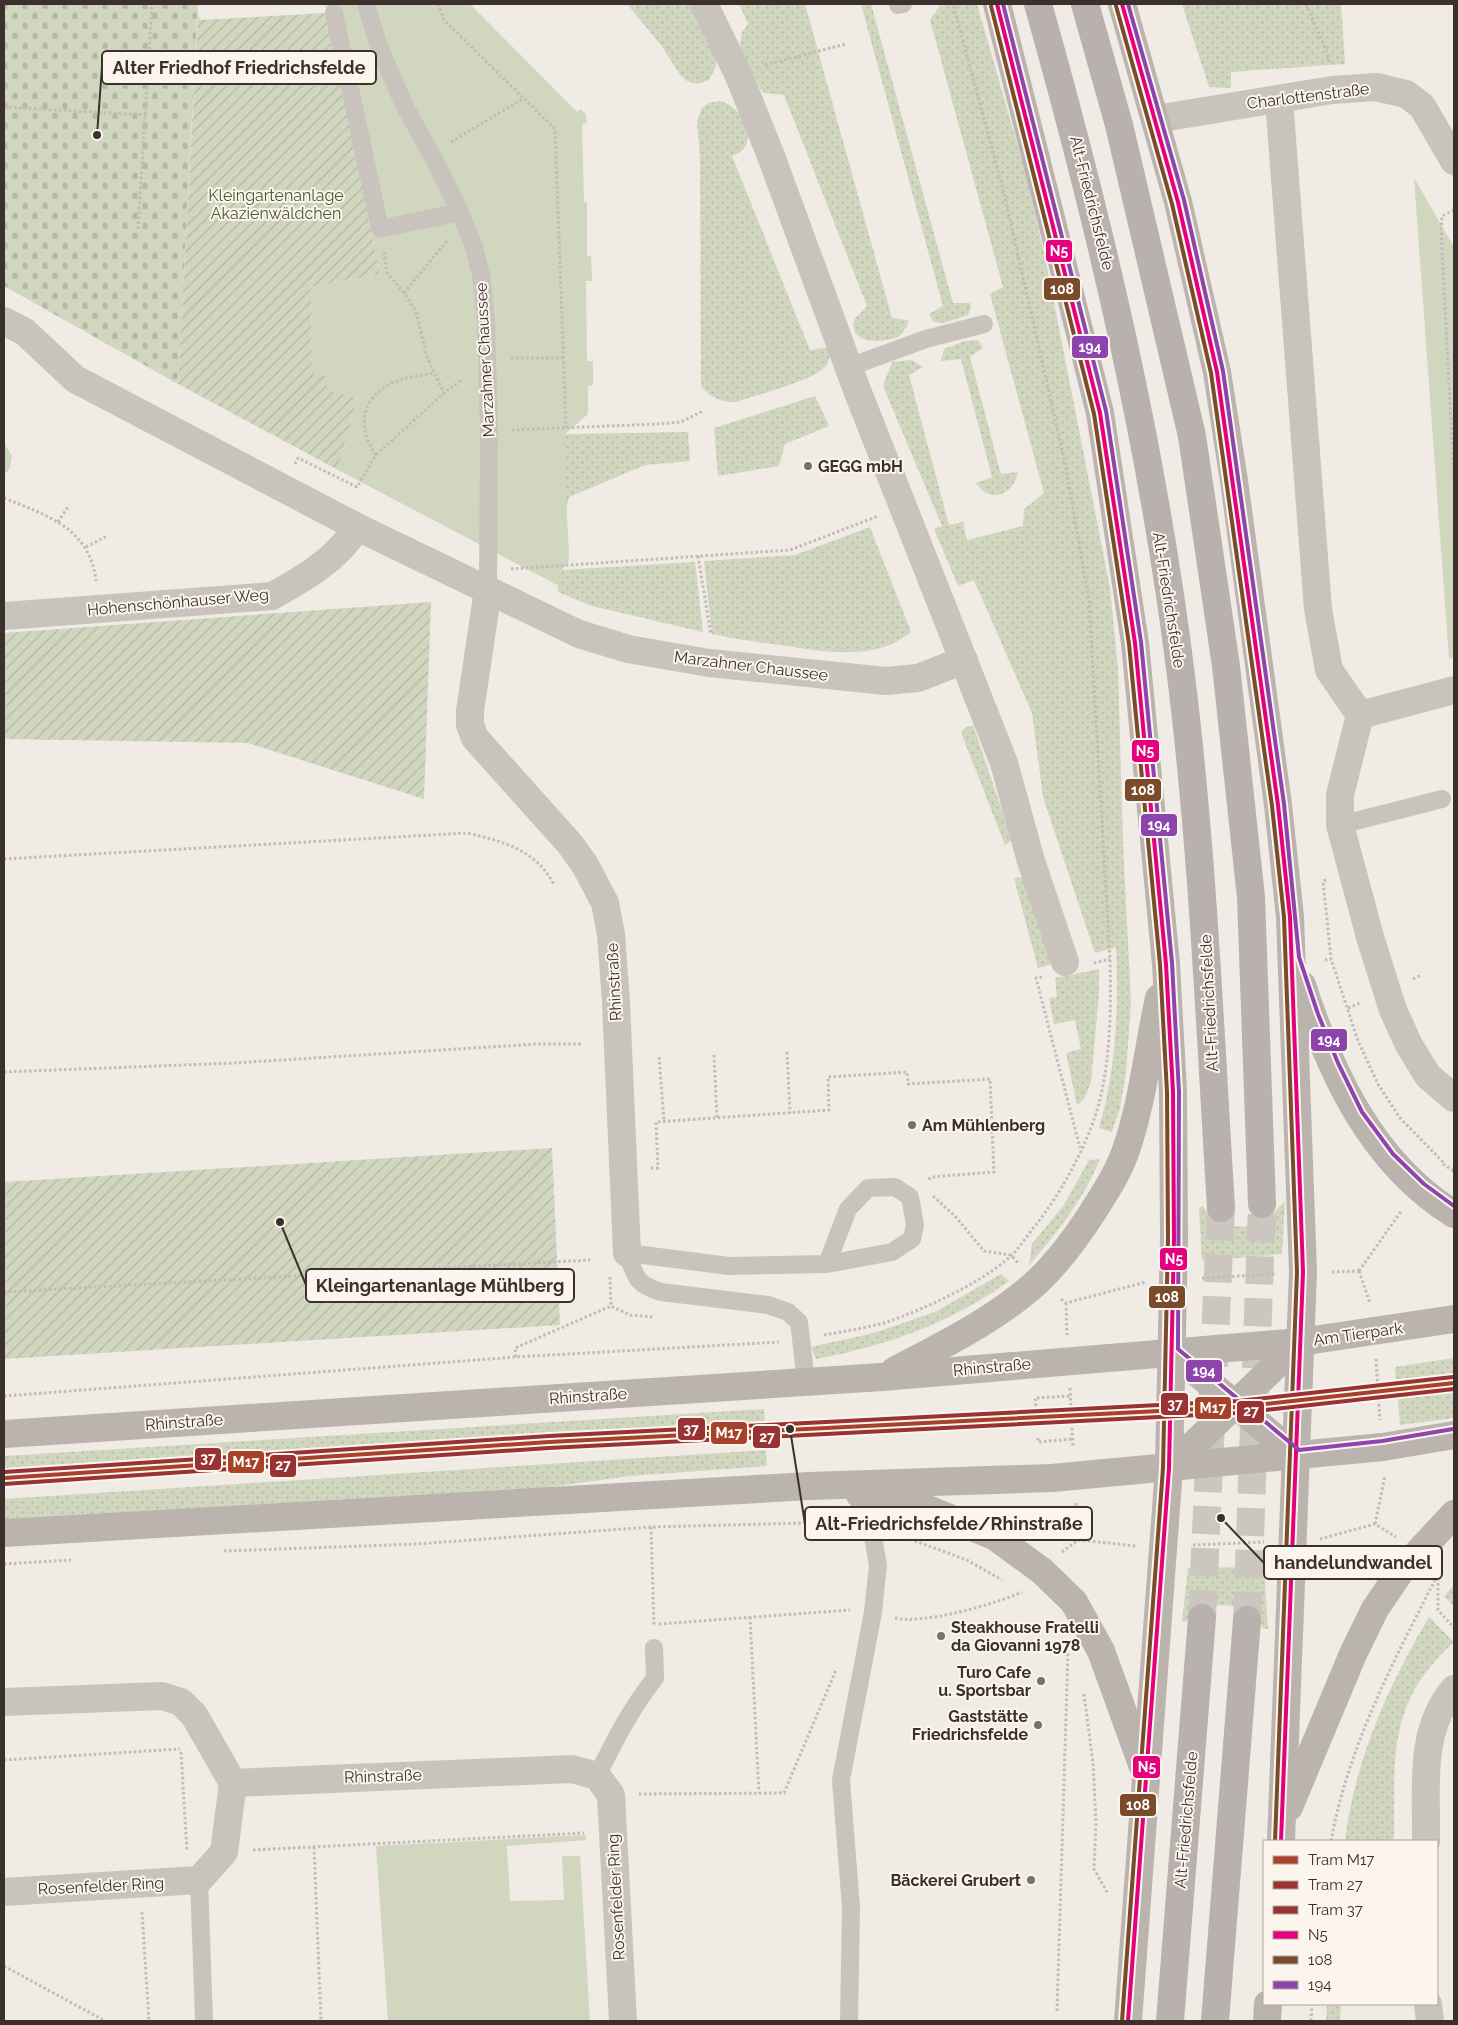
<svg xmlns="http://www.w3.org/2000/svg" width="1458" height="2025" viewBox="0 0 1458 2025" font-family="Raleway,sans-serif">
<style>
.grass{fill:url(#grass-dots)}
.cemetery{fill:url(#cemetery-stones)}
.park{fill:#d1d6bf}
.garden{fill:url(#garden-furrows)}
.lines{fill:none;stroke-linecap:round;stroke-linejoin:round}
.primary-tunnel{stroke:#ccc6c0;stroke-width:28;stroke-dasharray:28 14;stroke-linecap:butt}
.path{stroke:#c2bbb6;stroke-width:3;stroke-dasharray:2.5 2.5;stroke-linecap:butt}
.service{stroke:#c9c3be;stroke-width:18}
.minor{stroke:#c9c3be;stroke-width:28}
.secondary{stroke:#bab3ae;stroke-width:28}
.primary{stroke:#b8b1ad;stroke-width:28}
.bus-1-casing{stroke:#fbf5ee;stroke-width:8}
.bus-2-casing{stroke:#fbf5ee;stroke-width:8}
.bus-3-casing{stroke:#fbf5ee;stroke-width:8}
.bus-1{stroke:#e5007d;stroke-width:4}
.bus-2{stroke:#7a4b2a;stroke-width:4}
.bus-3{stroke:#8e44ad;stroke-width:4}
.tram-1-casing{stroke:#fbf5ee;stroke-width:8}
.tram-2-casing{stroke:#fbf5ee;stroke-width:8}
.tram-3-casing{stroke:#fbf5ee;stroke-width:8}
.tram-1{stroke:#a6422a;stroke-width:4}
.tram-2{stroke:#933;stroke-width:4}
.tram-3{stroke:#933;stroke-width:4}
.poi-dot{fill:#7a716c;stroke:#fbf5ee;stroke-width:2}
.labels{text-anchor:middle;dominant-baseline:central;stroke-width:4;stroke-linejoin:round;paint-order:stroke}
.street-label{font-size:16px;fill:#3b302b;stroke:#fbf5ee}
.park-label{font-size:16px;fill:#4a5a2e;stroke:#fbf5ee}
.poi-label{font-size:16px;font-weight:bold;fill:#3b302b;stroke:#fbf5ee;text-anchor:start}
.leader{fill:none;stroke:#3b302b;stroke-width:2}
.callout-dot{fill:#3b302b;stroke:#fbf5ee;stroke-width:2}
.callout{fill:#fbf5ee;stroke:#3b302b;stroke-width:2}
.callout-label{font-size:18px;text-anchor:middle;font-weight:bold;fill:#3b302b}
.line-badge{stroke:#fbf5ee;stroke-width:2}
.badge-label{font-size:14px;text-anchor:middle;font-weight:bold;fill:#fff}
</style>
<defs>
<pattern id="grass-dots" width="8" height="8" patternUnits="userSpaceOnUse" patternTransform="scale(1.25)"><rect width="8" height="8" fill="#d1d6bf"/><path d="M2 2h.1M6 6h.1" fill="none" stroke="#b4b8a4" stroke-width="1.8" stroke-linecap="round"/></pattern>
<pattern id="cemetery-stones" width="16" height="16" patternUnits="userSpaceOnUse" patternTransform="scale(1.25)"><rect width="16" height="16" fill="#d1d6bf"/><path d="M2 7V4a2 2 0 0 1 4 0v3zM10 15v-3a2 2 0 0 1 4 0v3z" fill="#b4b8a4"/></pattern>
<pattern id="garden-furrows" width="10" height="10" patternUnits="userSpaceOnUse" patternTransform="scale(1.25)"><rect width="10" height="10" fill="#d1d6bf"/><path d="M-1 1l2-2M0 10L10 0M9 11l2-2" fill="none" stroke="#b4b8a4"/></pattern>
</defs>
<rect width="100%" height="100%" fill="#f0ebe5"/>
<g class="grass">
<polygon points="627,4 690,4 716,58 716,66 709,80 697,84 687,81 680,75 661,45"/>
<path d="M739 4H805L892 318 908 320V325L900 336C884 343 849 346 854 320L867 306 784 95 764 93 760 89 740 46 742 32 748 24Z"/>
<polygon points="861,4 871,4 953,303 970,303 971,308 968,315 944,323 933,322 929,314 943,306"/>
<path d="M941 4H977L1025 171 1045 257 1110 588 1118 668 1123 844 1131 1002 1126 1073 1120 1108 1112 1132 1099 1128C1116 1071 1119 1007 1116 947L1095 953 1043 797 1032 713 974 580 958 586 934 529 942 526 883 386 892 362 911 360 923 367 909 375 949 525 963 522 967 540 1023 526 1024 509 1044 493 990 294 1003 287 930 20Z"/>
<polygon points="1182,4 1341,4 1345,64 1231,72 1231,88 1209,87"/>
<path d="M719 101C736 103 755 130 745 147 742 152 737 154 732 156L810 350 829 347C831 355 830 362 824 368 811 381 756 395 736 402 720 403 712 397 701 387L700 159 697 121 702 108 709 103Z"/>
<path d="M978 340 983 348 970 357 1001 474 1018 472C1013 496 990 504 976 483L992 477 961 359 941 361 944 349 965 341Z"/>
<polygon points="815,396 829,426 785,444 779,466 718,476 714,428"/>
<polygon points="688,432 690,461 645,465 569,497 566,510 569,556 522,435"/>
<path d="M870 527 911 632C872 664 819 650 773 644 753 641 732 639 712 634L704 561 795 555Z"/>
<polygon points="695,562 703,632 592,606 558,592 558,574 562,570"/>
<polygon points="973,725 1012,840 1005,845 962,735 963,729"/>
<polygon points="1024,877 1052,964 1038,968 1014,878"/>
<polygon points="1099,969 1099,992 1091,1082 1084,1099 1077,1105 1066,1053 1081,1049 1075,1020 1054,1024 1049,998 1057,997 1055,978"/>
<path d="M1100 1159C1083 1200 1058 1232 1029 1265L1032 1244 1064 1205 1089 1160Z"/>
<path d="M1285 1201 1282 1254 1202 1261 1199 1209 1202 1206C1232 1236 1258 1232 1285 1201Z"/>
<path d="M1001 1274 1009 1281C951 1323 886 1346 816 1359L811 1347 874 1333 935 1312Z"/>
<polygon points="1454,1358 1454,1418 1400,1425 1395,1367"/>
<polygon points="764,1409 765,1421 4,1472 4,1456"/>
<polygon points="766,1450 767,1466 630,1476 542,1488 4,1519 4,1499"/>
<path d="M1264 1567 1268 1629H1264C1242 1598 1212 1599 1185 1622L1182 1621 1188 1568Z"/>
<polygon points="1454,1585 1454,1606 1444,1596"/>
<path d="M1429 1617 1454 1642C1386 1703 1395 1757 1394 1841H1345C1355 1759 1388 1687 1429 1617Z"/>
<polygon points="1327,2004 1341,2004 1340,2021 1326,2021"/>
</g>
<polygon class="cemetery" points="4,4 198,4 178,384 4,286"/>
<g class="park">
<polygon points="325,4 470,4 577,112 581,109 586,115 587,123 582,124 584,202 587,202 587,256 591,256 592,281 586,281 587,361 593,361 593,385 588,386 588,414 563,436 569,556 568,563 558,574 559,586 338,470 357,398 327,389 312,372 311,287 380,274"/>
<polygon points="1414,178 1454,247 1454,657 1449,659"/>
<polygon points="4,443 12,456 10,468 4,475"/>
<polygon points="586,1835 586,1840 507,1846 510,1901 564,1900 562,1856 580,1856 590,2021 388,2021 376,1846"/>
</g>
<g class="garden">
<polygon points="326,13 380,274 311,287 312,372 327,376 327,389 357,398 338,470 178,384 198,15 201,20"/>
<polygon points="431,602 424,799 248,743 4,739 4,633"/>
<polygon points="552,1148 560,1325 4,1359 4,1182"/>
</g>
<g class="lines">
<g class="primary-tunnel">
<polyline points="1202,1618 1221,1208"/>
<polyline points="1247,1620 1262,1204"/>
</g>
<g class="path">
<polyline points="438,4 444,20 555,129 566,428"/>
<polyline points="1306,4 1328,55 1329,64"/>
<polyline points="765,65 846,44"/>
<polyline points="4,107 146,115"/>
<polyline points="451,142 524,98"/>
<polyline points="1454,210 1442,216 1441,229 1454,482"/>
<polyline points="138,229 152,4"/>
<polyline points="384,252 387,273 404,293 416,311 427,357 444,393"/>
<polyline points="404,293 447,241"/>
<polyline points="511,358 563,358"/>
<polyline points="512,430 657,424 681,422 703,411"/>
<path d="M376 455C357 428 360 399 392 383 405 377 420 376 434 373"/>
<polyline points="295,464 298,458 357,487 376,455 444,393 463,379"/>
<path d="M4 498C46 515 90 528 96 581"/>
<polyline points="58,522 69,505"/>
<polyline points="86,547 107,536"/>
<polyline points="698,556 711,635"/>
<polyline points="511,569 790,550 878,516"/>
<path d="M4 859 467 833C502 841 537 850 554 885"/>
<polyline points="1326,880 1323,881 1331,959 1358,1041 1378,1084 1400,1118 1444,1163"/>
<polyline points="1325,960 1331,959"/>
<polyline points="1094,963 1110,959"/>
<polyline points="1042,977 1036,978 1080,1148"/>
<polyline points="1413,979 1422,975"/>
<polyline points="1348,1008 1362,1002"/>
<polyline points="787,1052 790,1113"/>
<polyline points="714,1055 717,1118"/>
<polyline points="659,1057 664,1121"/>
<polyline points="4,1072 234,1063 537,1044 581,1044"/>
<polyline points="1443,1164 1454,1171"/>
<polyline points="651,1168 658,1168 656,1122 829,1110 828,1077 907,1072 908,1084 990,1079 994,1172 931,1177 927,1181"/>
<polyline points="933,1196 955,1216 984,1251 1011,1255 1018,1263"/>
<polyline points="1359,1271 1370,1303"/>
<polyline points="1359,1271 1402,1210"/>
<polyline points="1332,1272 1359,1271"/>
<polyline points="610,1277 611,1306 630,1315 654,1317"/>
<polyline points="1202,1278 1276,1274"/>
<polyline points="4,1292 590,1260"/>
<polyline points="1061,1299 1066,1303 1146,1282"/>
<polyline points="1066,1303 1067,1335"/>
<path d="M824 1335C845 1331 867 1328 887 1322 925 1309 981 1283 1011 1256 1020 1247 1027 1236 1035 1226 1062 1192 1090 1141 1100 1099 1111 1054 1111 1004 1110 959L1089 600 1065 463 1004 193 953 4"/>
<polyline points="516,1357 515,1348 611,1306"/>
<polyline points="1376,1359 1380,1420"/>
<polyline points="1070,1388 1073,1447"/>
<polyline points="4,1396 516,1357 779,1342"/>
<polyline points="1036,1406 1035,1398 1070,1396"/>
<polyline points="1038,1438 1038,1442 1073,1439"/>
<polyline points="1076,1503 1078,1540"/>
<polyline points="1375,1524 1385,1476"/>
<polyline points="651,1527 654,1626"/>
<polyline points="896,1534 967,1560 1002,1580"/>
<polyline points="1320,1539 1375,1524 1396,1537"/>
<polyline points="1193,1545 1264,1542"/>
<polyline points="224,1551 416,1544 651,1527 844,1522"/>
<polyline points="1062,1552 1078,1540 1136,1546"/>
<polyline points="4,1564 71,1560"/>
<polyline points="1438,1573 1438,1610 1454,1628"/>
<polyline points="750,1617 759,1793"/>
<path d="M895 1618C922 1625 996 1604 1022 1592"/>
<polyline points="659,1624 850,1610"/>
<polyline points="1084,1694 1093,1763 1096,1823 1094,1869 1108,1894"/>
<polyline points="181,1752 187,1851"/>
<polyline points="4,1760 180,1749"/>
<polyline points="639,1794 784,1793 836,1670"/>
<path d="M1331 1841C1348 1747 1393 1662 1436 1578"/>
<polyline points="314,1847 321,2021"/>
<polyline points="253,1850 584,1833"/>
<polyline points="142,1912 149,2021"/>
<polyline points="4,1966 105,2021"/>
<polyline points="1057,2011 1068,1651"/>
<polyline points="1311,2021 1312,2004"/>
</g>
<g class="service">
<polyline points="366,4 378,44 404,105 435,161 460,212 474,247 481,275 486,319 489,431 488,590"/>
<polyline points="898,5 903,4"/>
<polyline points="334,13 380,229 460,212"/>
<polyline points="849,367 926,339 984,324"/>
<polyline points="1340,825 1442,799"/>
<path d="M806 1382 799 1322 788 1312 768 1305 661 1292C635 1284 636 1277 627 1253L729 1266 827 1264 892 1252 912 1239 915 1225 910 1197 895 1187 868 1188 848 1209 827 1264"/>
<path d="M597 1776C614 1742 631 1708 655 1678L654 1648"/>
<polyline points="199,1880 204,2021"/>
<polyline points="849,2021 851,1908 841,1780 873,1612 878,1565 871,1526 859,1495"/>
</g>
<g class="minor">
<polyline points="704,4 739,76 771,156 857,390 1004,763 1031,861 1065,962"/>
<polyline points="1279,100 1318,609 1329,670 1360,715 1340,795 1340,825 1370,937 1393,1010 1409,1045 1428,1076 1454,1098"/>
<polyline points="1156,119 1332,90 1376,87 1406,94 1422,106 1454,161"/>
<polyline points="4,321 25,332 75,379 357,527 579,634 628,649 709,663 886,681 918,678 964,660"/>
<polyline points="488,590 470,711 470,725 475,738 570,844 585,865 605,903 611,934 616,1002 627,1253"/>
<path d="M4 616 272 596C303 579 338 559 357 527"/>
<polyline points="1360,715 1454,690"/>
<polyline points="4,1702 162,1696 181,1702 194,1715 233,1783"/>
<polyline points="233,1783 572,1769 597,1776 611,1795 623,2021"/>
<path d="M1426 1841C1427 1788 1418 1731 1454 1689"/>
<polyline points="4,1892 199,1880 224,1852 233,1783"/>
<polyline points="1428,2004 1430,2021"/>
</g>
<g class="secondary">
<polyline points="997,4 1100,413 1135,643 1166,964 1173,1092 1174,1238 1169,1468 1128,2021"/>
<polyline points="1122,4 1178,202 1217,372 1234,481 1278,805 1290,917 1303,1272 1281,1841"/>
<path d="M1302 985C1331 1074 1372 1163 1454 1214"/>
<polyline points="1172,1352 1297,1456"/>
<path d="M894 1371C943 1345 997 1319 1038 1281 1060 1260 1078 1235 1094 1210 1106 1191 1119 1171 1126 1150 1143 1101 1148 1048 1159 998"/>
<polyline points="4,1434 882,1377 1300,1342 1454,1319"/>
<polyline points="1169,1468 1300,1342"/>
<polyline points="860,1495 925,1508 994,1536 1042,1571 1074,1602 1101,1651 1143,1767"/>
<polyline points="4,1533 809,1486 1052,1478 1383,1447 1454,1435"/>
<polyline points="1289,1807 1353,1654 1375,1609 1400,1572 1454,1514"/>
<polyline points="1267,2021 1268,2004"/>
</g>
<g class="primary">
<path d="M1038 4C1100 224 1153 448 1181 676 1203 853 1210 1031 1221 1208"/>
<polyline points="1085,4 1119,125 1192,436 1226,666 1251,897 1262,1204"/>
<polyline points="1170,2021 1202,1618"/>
<polyline points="1215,2021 1247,1620"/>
</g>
<g class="bus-1-casing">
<g id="bus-1">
<polyline points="997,4 1100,413 1135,643 1166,964 1173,1092 1174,1238 1169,1468 1128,2021"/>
<polyline points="1122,4 1178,202 1217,372 1278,805 1290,917 1303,1272 1281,1841"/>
</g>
</g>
<g class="bus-2-casing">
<g id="bus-2">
<polyline points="991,6 1094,414 1129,644 1160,964 1167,1092 1168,1238 1163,1468 1122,2021"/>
<polyline points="1116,6 1172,204 1211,373 1272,806 1284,917 1297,1272 1275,1841"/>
</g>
</g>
<g class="bus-3-casing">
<g id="bus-3">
<polyline points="1003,4 1106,411 1141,642 1172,963 1179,1092 1178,1349 1299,1450 1382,1441 1453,1429"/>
<polyline points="1128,4 1184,200 1223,371 1284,804 1299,957 1318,1014 1338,1063 1362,1112 1393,1154 1424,1184 1454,1206"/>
</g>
</g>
<use href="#bus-1" class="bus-1"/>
<use href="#bus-2" class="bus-2"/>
<use href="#bus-3" class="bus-3"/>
<g class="tram-1-casing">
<polyline id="tram-1" points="4,1478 549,1442 1238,1407 1454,1383"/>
</g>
<g class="tram-2-casing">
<polyline id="tram-2" points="4,1484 549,1448 1238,1413 1454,1389"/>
</g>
<g class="tram-3-casing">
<polyline id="tram-3" points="4,1472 549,1436 1238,1401 1453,1377"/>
</g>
<use href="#tram-1" class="tram-1"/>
<use href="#tram-2" class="tram-2"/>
<use href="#tram-3" class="tram-3"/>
</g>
<g class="poi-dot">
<circle cx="808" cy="466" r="5"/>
<circle cx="912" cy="1125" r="5"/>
<circle cx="941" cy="1636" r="5"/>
<circle cx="1041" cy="1681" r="5"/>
<circle cx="1038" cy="1725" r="5"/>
<circle cx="1031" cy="1880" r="5"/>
</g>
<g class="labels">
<g class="street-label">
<text transform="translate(1308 96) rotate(-7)">Charlottenstraße</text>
<text transform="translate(1092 203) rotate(76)">Alt-Friedrichsfelde</text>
<text transform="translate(485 360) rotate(-93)">Marzahner Chaussee</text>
<text transform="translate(1169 600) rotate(81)">Alt-Friedrichsfelde</text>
<text transform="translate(178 602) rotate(-5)">Hohenschönhauser Weg</text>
<text transform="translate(751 666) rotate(7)">Marzahner Chaussee</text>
<text transform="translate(614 982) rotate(-93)">Rhinstraße</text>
<text transform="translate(1209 1003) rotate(-93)">Alt-Friedrichsfelde</text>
<text transform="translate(1358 1334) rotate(-8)">Am Tierpark</text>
<text transform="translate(992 1367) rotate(-5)">Rhinstraße</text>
<text transform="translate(588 1396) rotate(-4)">Rhinstraße</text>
<text transform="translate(184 1422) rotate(-4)">Rhinstraße</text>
<text transform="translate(383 1776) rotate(-2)">Rhinstraße</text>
<text transform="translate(1186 1820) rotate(-85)">Alt-Friedrichsfelde</text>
<text transform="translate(101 1886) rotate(-3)">Rosenfelder Ring</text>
<text transform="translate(616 1897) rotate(-93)">Rosenfelder Ring</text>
</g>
<g class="park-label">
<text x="276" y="195">Kleingartenanlage<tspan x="276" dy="18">Akazienwäldchen</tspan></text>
</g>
<g class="poi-label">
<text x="818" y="466">GEGG mbH</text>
<text x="922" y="1125">Am Mühlenberg</text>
<text x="951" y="1627">Steakhouse Fratelli<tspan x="951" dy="18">da Giovanni 1978</tspan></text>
<text x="1031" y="1672" text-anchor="end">Turo Cafe<tspan x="1031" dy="18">u. Sportsbar</tspan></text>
<text x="1028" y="1716" text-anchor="end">Gaststätte<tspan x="1028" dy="18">Friedrichsfelde</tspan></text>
<text x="1021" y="1880" text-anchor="end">Bäckerei Grubert</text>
</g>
</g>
<path class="leader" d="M97 135L102 67M280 1222L306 1285M790 1429L805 1524M1221 1518L1264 1563"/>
<g class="callout-dot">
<circle cx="97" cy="135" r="5"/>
<circle cx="280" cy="1222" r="5"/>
<circle cx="790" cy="1429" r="5"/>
<circle cx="1221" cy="1518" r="5"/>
</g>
<g class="callout">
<rect x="102" y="51" width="274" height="33" rx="5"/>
<rect x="306" y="1269" width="268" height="33" rx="5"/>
<rect x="805" y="1507" width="287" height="33" rx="5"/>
<rect x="1264" y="1546" width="178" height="33" rx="5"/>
</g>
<g class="callout-label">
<text x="239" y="74">Alter Friedhof Friedrichsfelde</text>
<text x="440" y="1292">Kleingartenanlage Mühlberg</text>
<text x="949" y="1530">Alt-Friedrichsfelde/Rhinstraße</text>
<text x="1353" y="1569">handelundwandel</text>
</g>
<g class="line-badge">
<rect x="1045" y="239" width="28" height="24" rx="5" fill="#e5007d"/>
<rect x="1043" y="277" width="38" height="24" rx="5" fill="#7a4b2a"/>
<rect x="1071" y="335" width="38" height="24" rx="5" fill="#8e44ad"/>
<rect x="1131" y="739" width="29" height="24" rx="5" fill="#e5007d"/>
<rect x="1124" y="778" width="38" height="24" rx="5" fill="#7a4b2a"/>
<rect x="1140" y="813" width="38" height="24" rx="5" fill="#8e44ad"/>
<rect x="1310" y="1028" width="38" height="24" rx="5" fill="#8e44ad"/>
<rect x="1159" y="1247" width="29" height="24" rx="5" fill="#e5007d"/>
<rect x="1148" y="1285" width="38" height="24" rx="5" fill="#7a4b2a"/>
<rect x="1185" y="1359" width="38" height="24" rx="5" fill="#8e44ad"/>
<rect x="1160" y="1392" width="29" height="24" rx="5" fill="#933"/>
<rect x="1194" y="1396" width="38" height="24" rx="5" fill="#a6422a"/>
<rect x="1236" y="1400" width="29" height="24" rx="5" fill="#933"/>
<rect x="677" y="1417" width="29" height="24" rx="5" fill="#933"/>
<rect x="710" y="1421" width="38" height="24" rx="5" fill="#a6422a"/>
<rect x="752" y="1425" width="29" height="24" rx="5" fill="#933"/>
<rect x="194" y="1447" width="28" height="24" rx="5" fill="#933"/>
<rect x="227" y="1450" width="38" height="24" rx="5" fill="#a6422a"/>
<rect x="269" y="1454" width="28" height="24" rx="5" fill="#933"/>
<rect x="1132" y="1755" width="29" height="24" rx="5" fill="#e5007d"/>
<rect x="1119" y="1793" width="38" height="24" rx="5" fill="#7a4b2a"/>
</g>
<g class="badge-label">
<text x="1059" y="256">N5</text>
<text x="1062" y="294">108</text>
<text x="1090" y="352">194</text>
<text x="1145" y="756">N5</text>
<text x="1143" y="795">108</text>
<text x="1159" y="830">194</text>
<text x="1329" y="1045">194</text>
<text x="1174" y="1264">N5</text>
<text x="1167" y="1302">108</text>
<text x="1204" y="1376">194</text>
<text x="1175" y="1409">37</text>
<text x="1213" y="1413">M17</text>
<text x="1251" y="1416">27</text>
<text x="691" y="1434">37</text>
<text x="729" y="1438">M17</text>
<text x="767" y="1442">27</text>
<text x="208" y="1463">37</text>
<text x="246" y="1467">M17</text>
<text x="283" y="1470">27</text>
<text x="1147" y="1772">N5</text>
<text x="1138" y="1810">108</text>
</g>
<rect width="1458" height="2025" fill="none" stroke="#3b302b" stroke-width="10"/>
<rect x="1263" y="1840" width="175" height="165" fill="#fbf5ee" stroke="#aea6a0"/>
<rect x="1273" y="1856" width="25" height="8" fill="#a6422a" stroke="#aea6a0"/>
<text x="1308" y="1865" font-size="15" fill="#3b302b">Tram M17</text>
<rect x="1273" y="1881" width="25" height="8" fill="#993333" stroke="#aea6a0"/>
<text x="1308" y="1890" font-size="15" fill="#3b302b">Tram 27</text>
<rect x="1273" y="1906" width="25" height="8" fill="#993333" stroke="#aea6a0"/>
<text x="1308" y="1915" font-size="15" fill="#3b302b">Tram 37</text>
<rect x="1273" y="1931" width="25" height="8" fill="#e5007d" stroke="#aea6a0"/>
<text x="1308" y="1940" font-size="15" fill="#3b302b">N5</text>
<rect x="1273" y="1956" width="25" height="8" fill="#7a4b2a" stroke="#aea6a0"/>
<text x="1308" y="1965" font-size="15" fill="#3b302b">108</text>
<rect x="1273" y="1981" width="25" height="8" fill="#8e44ad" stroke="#aea6a0"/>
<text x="1308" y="1990" font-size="15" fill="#3b302b">194</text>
</svg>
